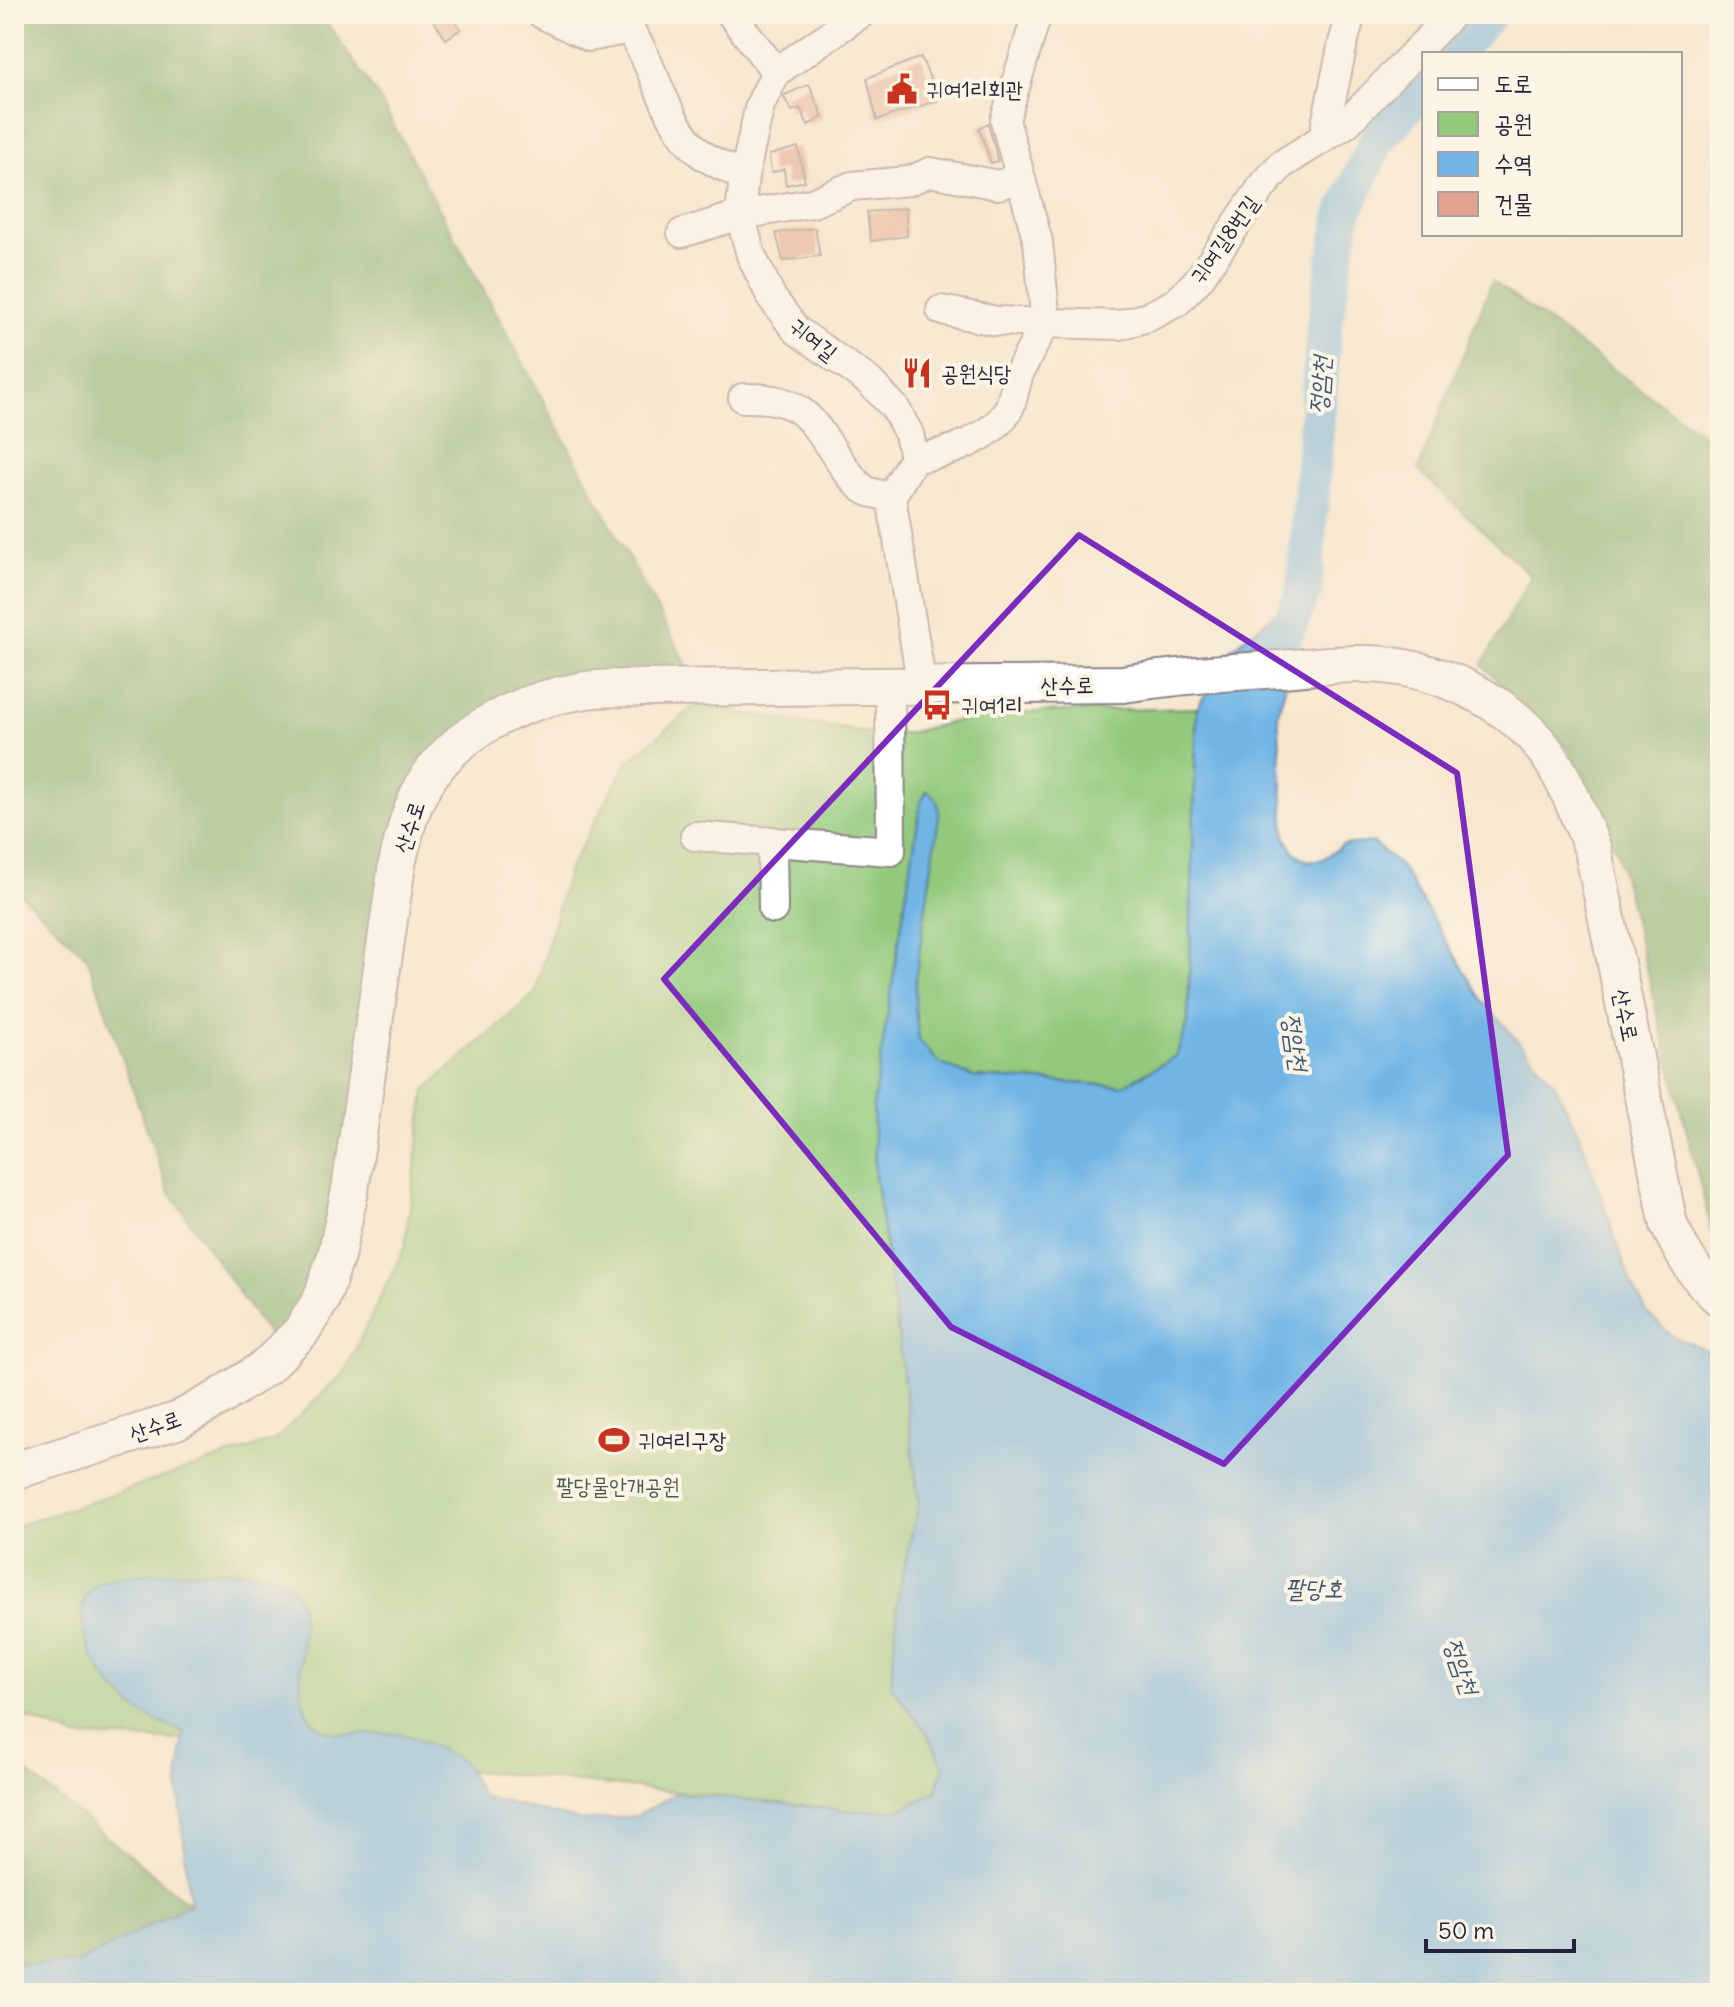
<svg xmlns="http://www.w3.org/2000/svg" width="1734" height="2007" viewBox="0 0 1734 2007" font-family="Delius,'Poor Story',sans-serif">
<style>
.green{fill:#92c97b;stroke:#5a765b;stroke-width:2}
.forest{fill:#75ad6b;stroke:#4c6853;stroke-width:2}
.water{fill:#70b5e6;stroke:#496c90;stroke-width:2}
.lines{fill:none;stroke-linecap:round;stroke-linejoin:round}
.river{stroke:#70b5e6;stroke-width:36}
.building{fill:#e3a28d}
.minor-casing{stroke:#8c8485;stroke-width:32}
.major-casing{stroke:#8c8485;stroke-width:40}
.minor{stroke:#fff;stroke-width:28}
.major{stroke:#fff;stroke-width:36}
.marked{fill:none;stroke:#7b2cbf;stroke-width:6;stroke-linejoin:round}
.labels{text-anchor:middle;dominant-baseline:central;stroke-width:8;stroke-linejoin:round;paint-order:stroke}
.poi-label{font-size:22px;fill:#22223b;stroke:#fcf5e5;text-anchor:start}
.street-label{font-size:22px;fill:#22223b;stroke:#fcf5e5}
.park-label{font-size:22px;fill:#495c51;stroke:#fcf5e5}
.water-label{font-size:24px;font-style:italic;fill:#3d5577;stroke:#fcf5e5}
</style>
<rect width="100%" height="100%" fill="#fcf5e5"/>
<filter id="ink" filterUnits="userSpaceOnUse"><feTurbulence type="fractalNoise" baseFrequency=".0125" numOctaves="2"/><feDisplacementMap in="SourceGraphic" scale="16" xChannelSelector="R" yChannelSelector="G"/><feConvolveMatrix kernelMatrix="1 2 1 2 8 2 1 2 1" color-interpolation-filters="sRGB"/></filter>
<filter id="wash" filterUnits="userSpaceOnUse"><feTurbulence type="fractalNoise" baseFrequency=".006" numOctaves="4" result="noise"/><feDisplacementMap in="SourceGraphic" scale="32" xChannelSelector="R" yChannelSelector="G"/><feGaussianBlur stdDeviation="1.8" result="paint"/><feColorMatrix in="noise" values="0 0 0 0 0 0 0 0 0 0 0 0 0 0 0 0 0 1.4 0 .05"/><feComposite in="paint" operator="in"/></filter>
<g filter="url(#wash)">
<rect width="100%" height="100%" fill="#f7e7cf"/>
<polygon class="green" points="694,706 882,735 908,733 989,713 1197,708 1188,1023 1176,1056 1122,1086 973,1077 939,1064 873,1106 875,1176 893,1295 919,1502 899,1591 891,1686 928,1734 944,1767 936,1792 900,1810 855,1811 183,1740 76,1737 14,1713 14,1527 275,1440 345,1371 405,1246 425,1090 535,993 568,871 627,763"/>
<g class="forest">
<polygon points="14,14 321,14 379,98 690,670 580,677 415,777 340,1169 313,1290 270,1338 168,1190 87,957 14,888"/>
<polygon points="1492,281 1720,447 1720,1218 1712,1232 1617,852 1568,749 1482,665 1531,576 1418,470"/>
<polygon points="14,1762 190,1904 77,1964 14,1964"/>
</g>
<path class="water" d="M1304 591 1299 638 1278 713 1285 836 1293 851 1307 861 1323 859 1343 845 1373 842 1401 867 1482 1000 1555 1084 1581 1139 1631 1283 1648 1314 1672 1336 1720 1356V1993H14V1964H77L190 1904 178 1782 184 1732C170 1726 153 1721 140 1712 125 1701 108 1684 99 1668 85 1645 69 1596 101 1582 124 1571 260 1566 281 1578 329 1606 274 1699 321 1728 335 1736 352 1734 368 1734 379 1734 393 1732 404 1735 414 1737 458 1757 464 1763 471 1772 476 1786 481 1796L581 1821 637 1816 676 1793 855 1811 900 1810 936 1792 944 1767 928 1734 891 1686 899 1591 919 1502 893 1295 875 1176 873 1106 921 801 927 791C938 798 939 804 939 816L916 975 915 1008 919 1040 939 1063 973 1077 1122 1086 1176 1056 1188 1023 1197 708 1233 648Z"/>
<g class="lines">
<g class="river">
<polyline points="1454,54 1489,14"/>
<polyline points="1285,635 1304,591 1324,326 1343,215 1377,140 1424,88"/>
</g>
</g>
<g id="blocks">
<g class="building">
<polygon points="429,14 450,14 461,29 446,39"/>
<polygon points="921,57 939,100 877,120 867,78"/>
<polygon points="809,84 823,117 808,125 800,108 792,111 783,96"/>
<polygon points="988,123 998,161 991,163 979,128"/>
<polygon points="798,147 805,181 786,185 784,169 771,173 769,155"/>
<polygon points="906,208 907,236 871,241 867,212"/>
<polygon points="815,228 820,256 783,261 776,233"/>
</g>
</g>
</g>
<g filter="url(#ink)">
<use href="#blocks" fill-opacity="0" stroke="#8c8485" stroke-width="2"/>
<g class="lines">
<g class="minor-casing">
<g id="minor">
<path d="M542 14 589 37 629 29C656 67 664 122 700 153 713 163 729 169 744 176"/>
<polyline points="731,14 776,72"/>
<polyline points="860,14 776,72 760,105 744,176 740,215 751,255 772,298 796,330 869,381 895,408 909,434 914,458 891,497 922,687"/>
<polyline points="1323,139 1343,43 1351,14"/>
<polyline points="682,233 740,215 812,203 852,186 909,181 930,172 998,185 1018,178"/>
<polyline points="941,310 996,321 1046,323 1038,242 1005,120 1037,14"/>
<path d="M743 398C803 396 810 418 841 463 848 472 857 486 867 491 874 494 884 495 891 497"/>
<path d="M914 458C945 455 994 438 1009 408 1014 397 1015 383 1020 372 1027 355 1037 339 1046 323L1119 325 1148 317 1177 302 1199 279 1262 187 1281 165 1347 123 1452 14"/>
<polyline points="695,836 891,851 890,688"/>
<polyline points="772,841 773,909"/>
</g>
</g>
<g class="major-casing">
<path id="major" d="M14 1471 176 1421 219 1398 266 1367 301 1332 321 1300 336 1256 350 1190 397 864C403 838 409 811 422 788 453 732 519 701 580 691 600 687 621 689 641 688L1123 684C1175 676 1227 672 1280 669 1308 667 1337 663 1365 664 1433 665 1510 699 1549 756 1568 785 1580 818 1593 850L1669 1225C1682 1253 1696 1277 1720 1298"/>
</g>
<use href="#minor" class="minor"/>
<use href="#major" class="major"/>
</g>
</g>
<path d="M0 0H1734V2007H0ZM1079 535 1457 773 1508 1155 1224 1464 951 1327 664 979Z" fill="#f7e7cf" fill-opacity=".55" fill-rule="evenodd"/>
<path class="marked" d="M1079 535 1457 773 1508 1155 1224 1464 951 1327 664 979Z"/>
<defs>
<g id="civic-bare" transform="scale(2.4)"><path d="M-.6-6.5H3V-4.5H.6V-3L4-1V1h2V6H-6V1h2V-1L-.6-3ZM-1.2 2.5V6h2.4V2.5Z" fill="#c8321e" stroke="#fcf5e5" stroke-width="2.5" paint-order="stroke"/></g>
<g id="restaurant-bare" transform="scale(2.4)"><path d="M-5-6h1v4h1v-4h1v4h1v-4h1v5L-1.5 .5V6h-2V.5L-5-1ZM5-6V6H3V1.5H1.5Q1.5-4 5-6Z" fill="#c8321e" stroke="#fcf5e5" stroke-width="2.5" paint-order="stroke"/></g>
<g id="bus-bare" transform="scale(2.4)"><path d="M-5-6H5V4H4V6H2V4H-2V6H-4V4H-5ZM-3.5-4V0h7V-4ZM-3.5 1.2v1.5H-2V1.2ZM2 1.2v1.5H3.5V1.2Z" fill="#c8321e" stroke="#fcf5e5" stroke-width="2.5" paint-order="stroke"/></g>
<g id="stadium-bare" transform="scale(2.4)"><path d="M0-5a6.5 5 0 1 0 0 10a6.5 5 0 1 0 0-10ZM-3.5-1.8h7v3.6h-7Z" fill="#c8321e" stroke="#fcf5e5" stroke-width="2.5" paint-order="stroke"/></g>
</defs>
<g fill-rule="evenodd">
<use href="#civic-bare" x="902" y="89"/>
<use href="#restaurant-bare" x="917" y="373"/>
<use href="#bus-bare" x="937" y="705"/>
<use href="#stadium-bare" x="614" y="1440"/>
</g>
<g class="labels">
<g class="poi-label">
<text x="926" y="89">귀여1리회관</text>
<text x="941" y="373">공원식당</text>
<text x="961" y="705">귀여1리</text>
<text x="638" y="1440">귀여리구장</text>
</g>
<g class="street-label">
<text transform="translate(1224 239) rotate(-55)">귀여길8번길</text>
<text transform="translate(814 339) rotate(39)">귀여길</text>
<text transform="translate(1067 685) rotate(-1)">산수로</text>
<text transform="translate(409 827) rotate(-72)">산수로</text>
<text transform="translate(1626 1015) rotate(78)">산수로</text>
<text transform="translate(155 1426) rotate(-20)">산수로</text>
</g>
<g class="park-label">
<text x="618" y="1486">팔당물안개공원</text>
</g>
<g class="water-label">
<text transform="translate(1319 385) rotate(-86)">정암천</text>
<text transform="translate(1296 1042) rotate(82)">정암천</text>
<text x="1314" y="1588">팔당호</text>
<text transform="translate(1462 1666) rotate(71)">정암천</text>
</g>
</g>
<rect width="1734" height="2007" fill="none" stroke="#fcf5e5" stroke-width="48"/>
<rect x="1422" y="52" width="260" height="184" fill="#fcf5e5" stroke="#a5a1a1" stroke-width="2"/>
<rect x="1438" y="78" width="40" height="12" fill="#ffffff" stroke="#a5a1a1" stroke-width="2"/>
<text x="1494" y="92" font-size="24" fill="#22223b">도로</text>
<rect x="1438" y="112" width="40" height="24" fill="#92c97b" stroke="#a5a1a1" stroke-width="2"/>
<text x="1494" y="132" font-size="24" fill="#22223b">공원</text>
<rect x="1438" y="152" width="40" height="24" fill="#70b5e6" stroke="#a5a1a1" stroke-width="2"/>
<text x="1494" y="172" font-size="24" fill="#22223b">수역</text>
<rect x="1438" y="192" width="40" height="24" fill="#e3a28d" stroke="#a5a1a1" stroke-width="2"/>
<text x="1494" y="212" font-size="24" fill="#22223b">건물</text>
<path d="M1426 1939v12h148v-12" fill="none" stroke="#22223b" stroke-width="4"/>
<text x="1438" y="1939" font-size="24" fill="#22223b" stroke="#fcf5e5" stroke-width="6" paint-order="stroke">50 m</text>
</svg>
